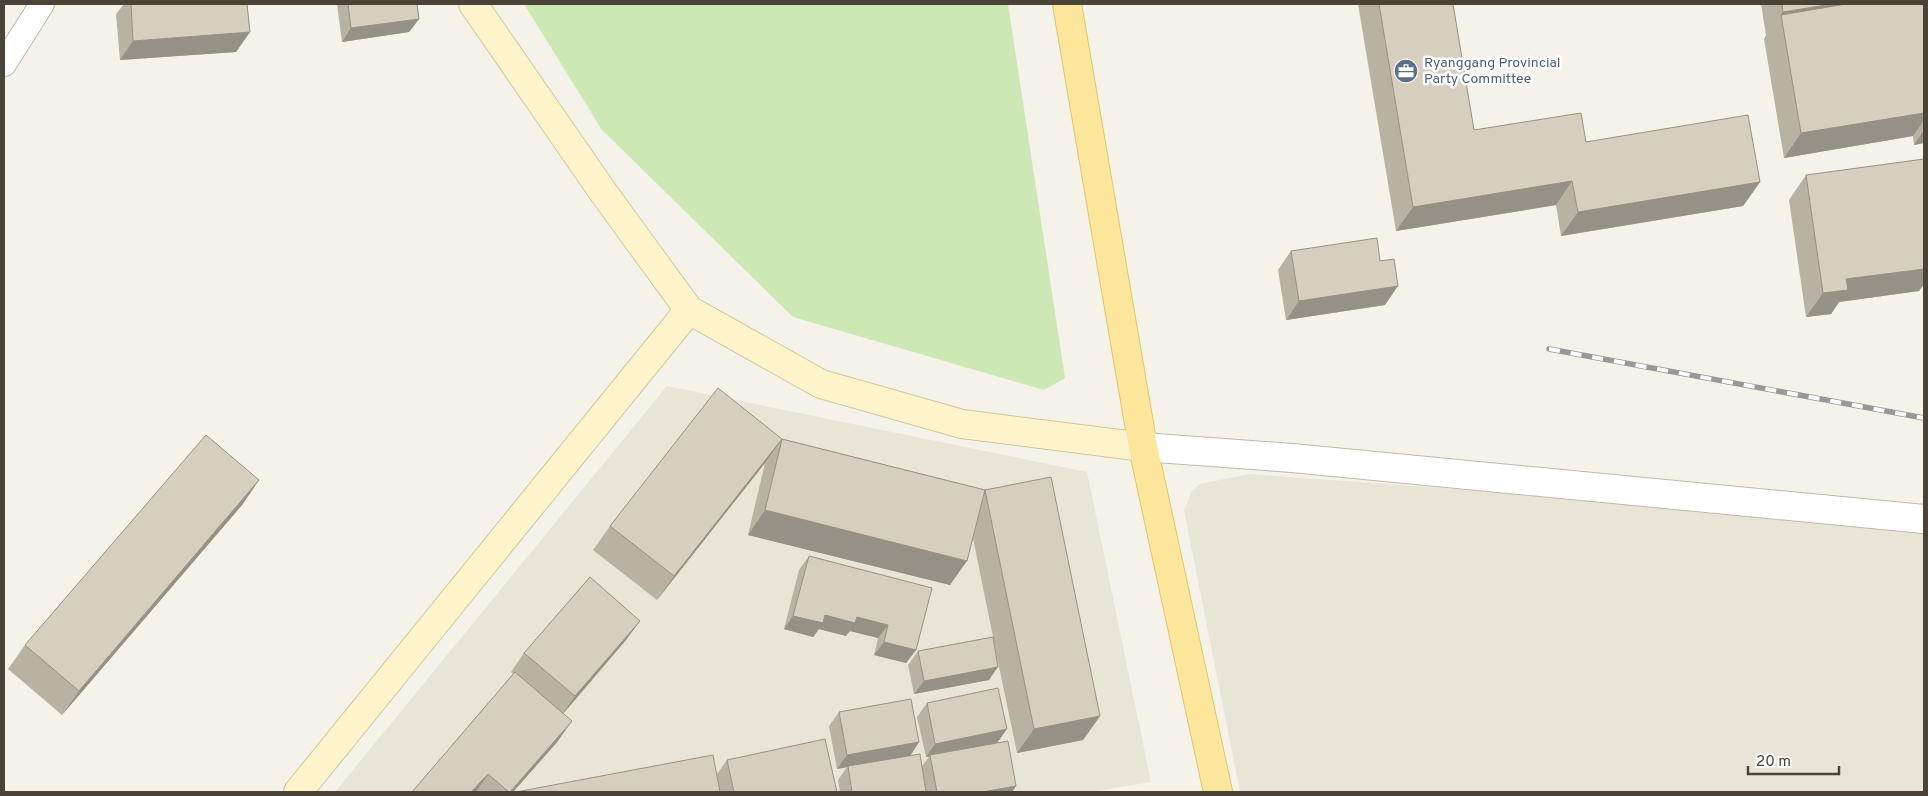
<svg xmlns="http://www.w3.org/2000/svg" width="1928" height="796" viewBox="0 0 1928 796" font-family="Overpass,sans-serif">
<style>
.residential{fill:#e8e4d8}
.green{fill:#cde8b4}
.lines{fill:none;stroke-linecap:round;stroke-linejoin:round}
.minor-casing{stroke:#c0baad;stroke-width:26}
.tertiary-casing{stroke:#c0baad;stroke-width:30}
.secondary-casing{stroke:#d3c79a;stroke-width:30}
.primary-casing{stroke:#e2c56b;stroke-width:30}
.minor{stroke:#fff;stroke-width:24}
.tertiary{stroke:#fff;stroke-width:28}
.secondary{stroke:#fdf4cb;stroke-width:28}
.primary{stroke:#fce69c;stroke-width:28}
.rail-casing{stroke:#989898;stroke-width:5.5}
.rail{stroke:#fff;stroke-width:4;stroke-dasharray:11;stroke-linecap:butt}
.wall{fill:#b8b2a5}
.shaded-wall{fill:#969186}
.building{fill:#d6cfc0;stroke:#969186}
.labels{text-anchor:middle;dominant-baseline:central;stroke-width:5;stroke-linejoin:round;paint-order:stroke}
.service-label{font-size:14px;fill:#4e5e75;stroke:#fff;text-anchor:start}
</style>
<rect width="100%" height="100%" fill="#f5f2ea"/>
<g class="residential">
<polygon points="667,386 1087,472 1151,782 1091,792 335,792"/>
<polygon points="1249,474 1632,502 1924,529 1924,792 1240,792 1184,511 1192,491 1200,484"/>
</g>
<polygon class="green" points="524,4 1008,4 1065,378 1044,390 793,317 602,130"/>
<g class="lines">
<g class="minor-casing">
<polyline id="minor" points="4,64 42,4"/>
</g>
<g class="tertiary-casing">
<polyline id="tertiary" points="1143,447 1292,458 1924,519"/>
</g>
<g class="secondary-casing">
<g id="secondary">
<polyline points="473,4 603,192 689,310 821,384 962,424 1143,447"/>
<polyline points="298,792 689,310"/>
</g>
</g>
<g class="primary-casing">
<polyline id="primary" points="1067,4 1143,447 1218,792"/>
</g>
<use href="#minor" class="minor"/>
<use href="#tertiary" class="tertiary"/>
<use href="#secondary" class="secondary"/>
<use href="#primary" class="primary"/>
<g class="rail-casing">
<polyline id="rail" points="1549,349 1924,418"/>
</g>
<use href="#rail" class="rail"/>
</g>
<g class="wall">
<polygon points="124,4 247,4 250,32 236,52 120,60 116,14"/>
<polygon points="337,4 417,4 419,19 409,32 342,42"/>
<polygon points="1358,4 1453,4 1474,130 1586,142 1760,182 1743,206 1561,236 1556,205 1396,231"/>
<polygon points="1761,4 1924,4 1924,143 1914,145 1913,136 1784,158 1764,39 1766,35"/>
<polygon points="1806,175 1919,291 1839,302 1831,314 1806,317 1789,200"/>
<polygon points="1291,251 1385,305 1286,320 1278,270"/>
<polygon points="782,439 985,490 1100,716 1083,740 1017,753 993,638 989,680 914,694 908,665 918,651 993,637 973,538 950,585 748,535 765,463 657,600 593,550 610,526"/>
<polygon points="259,480 242,505 62,715 8,669 25,645"/>
<polygon points="809,556 916,650 906,663 874,655 878,638 850,631 846,636 819,629 813,637 784,629 799,570"/>
<polygon points="640,621 626,640 563,714 558,741 513,792 412,792 513,674 511,672 524,653"/>
<polygon points="927,703 1007,729 997,743 1016,786 1012,792 840,792 838,780 847,767 837,769 829,726 839,712 919,742 910,756 922,766 929,757 926,757 917,717"/>
<polygon points="727,760 837,792 516,792 717,774"/>
</g>
<g class="shaded-wall">
<polygon points="1832,4 1853,4 1781,15 1783,12"/>
<polygon points="419,19 409,32 342,42 351,28"/>
<polygon points="250,32 236,52 120,60 133,41"/>
<polygon points="1924,113 1924,120 1913,136 1784,158 1801,133"/>
<polygon points="1924,130 1924,143 1914,145"/>
<polygon points="1572,181 1556,205 1396,231 1413,207"/>
<polygon points="1760,182 1743,206 1561,236 1578,212"/>
<polygon points="1924,269 1924,284 1919,291 1839,302 1831,314 1806,317 1823,293 1846,279"/>
<polygon points="1398,286 1385,305 1286,320 1299,301"/>
<polygon points="782,439 765,463 657,600 674,576"/>
<polygon points="259,480 242,505 62,715 79,691"/>
<polygon points="765,510 967,561 950,585 748,535"/>
<polygon points="825,615 857,617 888,625 878,638 850,631 846,636 819,629 813,637 784,629 793,616"/>
<polygon points="640,621 626,640 561,716 575,696"/>
<polygon points="884,642 916,650 906,663 874,655"/>
<polygon points="998,667 989,680 914,694 924,681"/>
<polygon points="1100,716 1083,740 1017,753 1034,729"/>
<polygon points="572,721 558,741 513,792 510,792"/>
<polygon points="1007,729 997,743 930,755 929,757 926,757 935,744"/>
<polygon points="919,742 910,756 837,769 847,755"/>
<polygon points="488,774 476,792 471,792"/>
<polygon points="1016,786 1012,792 982,792"/>
</g>
<g class="building">
<polygon points="131,4 247,4 250,32 133,41"/>
<polygon points="348,4 417,4 419,19 351,28"/>
<polygon points="1379,4 1453,4 1474,130 1581,113 1586,142 1748,115 1760,182 1578,212 1572,181 1413,207"/>
<polygon points="1782,4 1832,4 1783,12"/>
<polygon points="1846,4 1924,4 1924,113 1801,133 1781,15"/>
<polygon points="1924,159 1924,269 1846,279 1848,290 1823,293 1806,175"/>
<polygon points="1377,238 1380,261 1394,259 1398,286 1299,301 1291,251"/>
<polygon points="718,388 782,439 674,576 610,526"/>
<polygon points="206,435 259,480 79,691 25,645"/>
<polygon points="782,439 985,490 1051,477 1100,716 1034,729 985,490 967,561 765,510"/>
<polygon points="809,556 932,588 916,650 884,642 888,625 857,617 855,623 825,615 823,623 793,616"/>
<polygon points="590,577 640,621 575,696 524,653"/>
<polygon points="993,637 998,667 924,681 918,651"/>
<polygon points="515,672 572,721 510,792 509,792 488,774 471,792 412,792"/>
<polygon points="998,688 1007,729 935,744 927,703"/>
<polygon points="911,699 919,742 847,755 839,712"/>
<polygon points="825,739 837,792 734,792 727,760"/>
<polygon points="1008,741 1016,786 982,792 937,792 930,755"/>
<polygon points="920,754 926,792 852,792 848,766"/>
<polygon points="713,755 720,792 516,792"/>
</g>
<defs>
<g id="office-disc" transform="scale(1.25)"><circle r="9.5" fill="#5c6f8a" stroke="#fff"/><path d="M-6-3h4V-5.5h4V-3h4V5H-6ZM-1-4.5V-3h2v-1.5ZM-6 0V1H6V0Z" fill="#fff"/></g>
</defs>
<g fill-rule="evenodd">
<use href="#office-disc" x="1406" y="71"/>
</g>
<g class="labels">
<g class="service-label">
<text x="1424" y="63">Ryanggang Provincial<tspan x="1424" dy="16">Party Committee</tspan></text>
</g>
</g>
<rect width="1928" height="796" fill="none" stroke="#494338" stroke-width="10"/>
<path d="M1748 766v8h91v-8" fill="none" stroke="#494338" stroke-width="2.5"/>
<text x="1756" y="766" font-size="15" fill="#494338" stroke="#ffffff" stroke-width="4" paint-order="stroke">20 m</text>
</svg>
